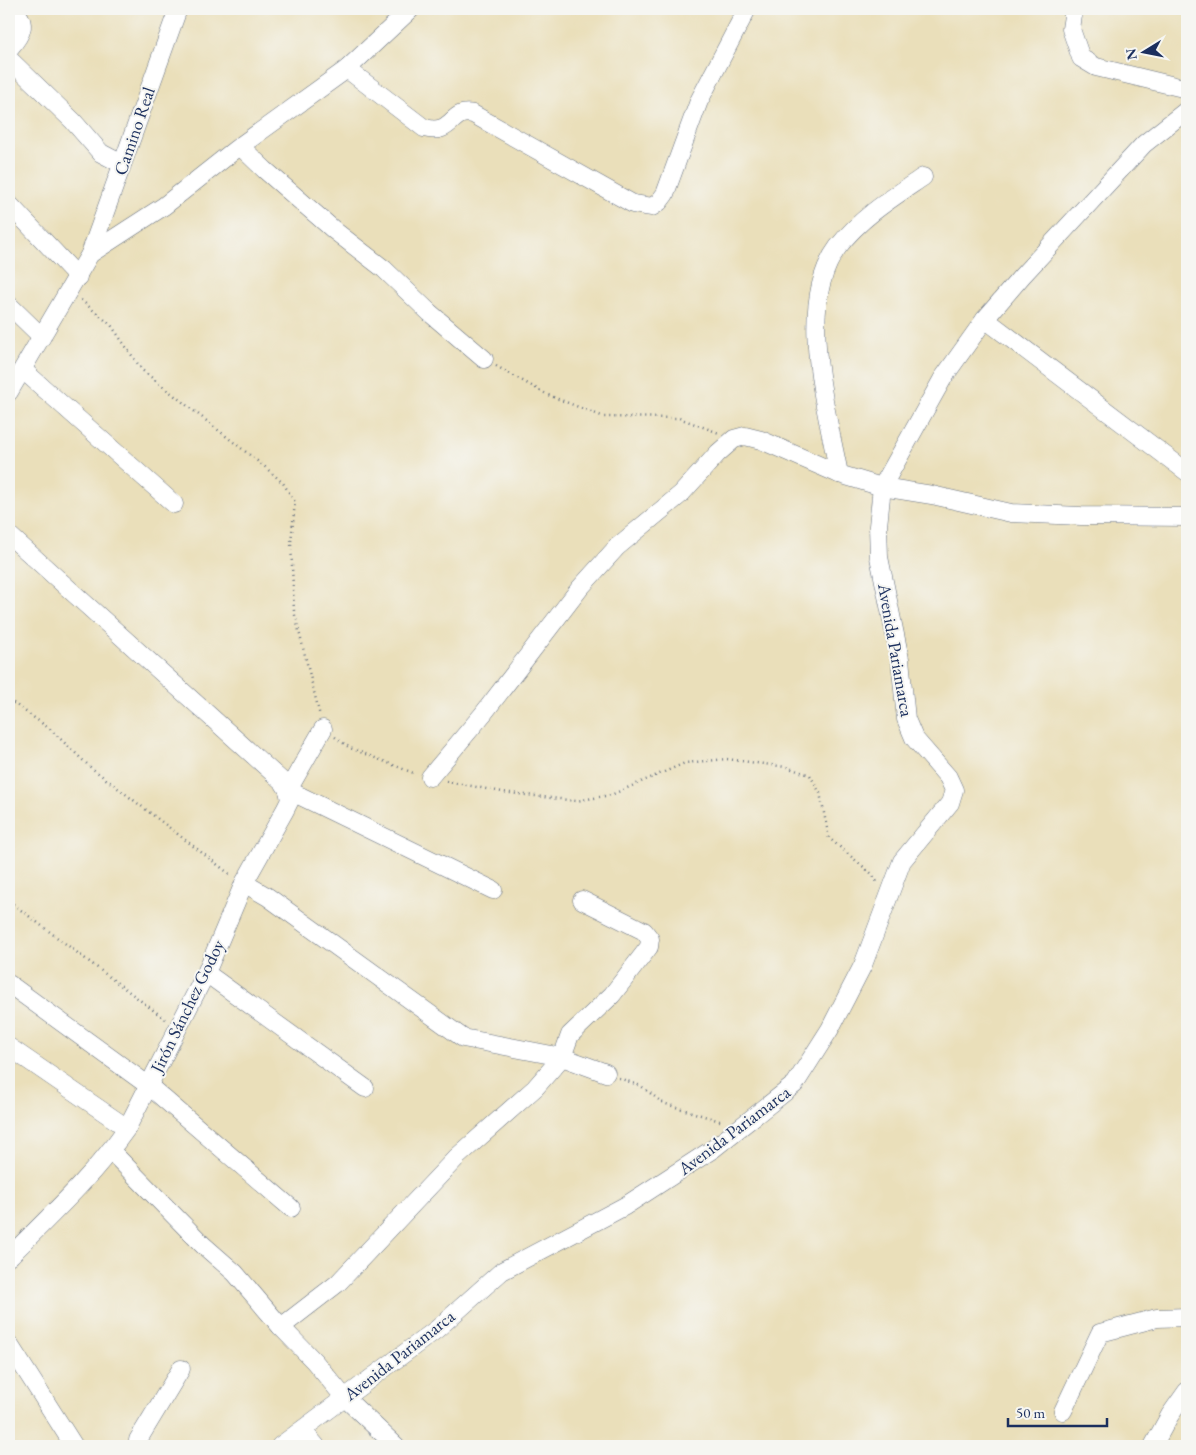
<svg xmlns="http://www.w3.org/2000/svg" width="1196" height="1455" viewBox="0 0 1196 1455" font-family="'EB Garamond',serif">
<style>
.lines{fill:none;stroke-linecap:round;stroke-linejoin:round}
.minor-casing{stroke:#636d7e;stroke-width:19}
.path{stroke:#636d7e;stroke-width:2.5;stroke-dasharray:1 4;stroke-linecap:butt}
.minor{stroke:#fff;stroke-width:18}
.labels{text-anchor:middle;dominant-baseline:central;stroke-width:4;stroke-linejoin:round;paint-order:stroke}
.street-label{font-size:18px;fill:#1b2f5e;stroke:#f6f6f2}
</style>
<rect width="100%" height="100%" fill="#f6f6f2"/>
<filter id="ink" filterUnits="userSpaceOnUse"><feTurbulence type="fractalNoise" baseFrequency=".02" numOctaves="2"/><feDisplacementMap in="SourceGraphic" scale="10" xChannelSelector="R" yChannelSelector="G"/><feConvolveMatrix kernelMatrix="1 2 1 2 8 2 1 2 1" color-interpolation-filters="sRGB"/></filter>
<filter id="wash" filterUnits="userSpaceOnUse"><feTurbulence type="fractalNoise" baseFrequency=".0096" numOctaves="4" result="noise"/><feDisplacementMap in="SourceGraphic" scale="20" xChannelSelector="R" yChannelSelector="G"/><feGaussianBlur stdDeviation="1.12" result="paint"/><feColorMatrix in="noise" values="0 0 0 0 0 0 0 0 0 0 0 0 0 0 0 0 0 1.4 0 .05"/><feComposite in="paint" operator="in"/></filter>
<g filter="url(#wash)">
<rect width="100%" height="100%" fill="#eadfba"/>
</g>
<g filter="url(#ink)">
<g class="lines">
<g class="minor-casing">
<g id="minor">
<polyline points="1074,9 1071,29 1081,58 1096,67 1187,89"/>
<path d="M9 49C21 35 29 24 13 9"/>
<polyline points="9,59 73,121 101,153 122,164"/>
<path d="M347 69 424 128C454 136 450 108 473 114L633 204 652 207 659 202 665 194 699 101 747 9"/>
<polyline points="240,146 265,170 335,231 384,269 430,313 484,359"/>
<polyline points="9,204 78,277"/>
<polyline points="90,254 178,9"/>
<polyline points="9,305 42,337"/>
<polyline points="985,319 1187,472"/>
<polyline points="23,370 174,504"/>
<polyline points="9,392 90,254 164,206 236,149 347,69 411,9"/>
<path d="M839 474C827 410 795 304 838 247 861 217 892 198 923 177"/>
<polyline points="9,535 283,782 288,790 493,890"/>
<polyline points="430,777 483,714 580,588 617,547 681,494 718,453 734,439 745,436 761,440 839,474 882,487 932,495 1011,513 1081,516 1187,517"/>
<polyline points="244,883 268,897 463,1038 562,1057 606,1073"/>
<polyline points="206,973 365,1088"/>
<polyline points="9,984 149,1086 291,1208"/>
<polyline points="9,1047 127,1128"/>
<polyline points="111,1151 203,1245 235,1273 281,1327 314,1361 344,1397 396,1446"/>
<path d="M9 1257C50 1216 93 1176 127 1128L206 973 244 883 285 810 290 800 288 790 323 729"/>
<polyline points="281,1327 338,1283 457,1157 535,1088 562,1057 570,1035 612,995 649,947 650,939 644,931 582,900"/>
<polyline points="9,1344 74,1446"/>
<polyline points="1063,1411 1100,1333 1157,1318 1187,1317"/>
<polyline points="303,1431 316,1446"/>
<polyline points="138,1446 138,1440 181,1369"/>
<polyline points="280,1446 437,1329 502,1271 625,1206 713,1149 795,1084 830,1029 863,965 902,861 950,803 954,790 948,777 914,738 906,719 900,659 879,557 878,526 882,487 943,378 985,319 1022,276 1144,144 1187,110"/>
<polyline points="1153,1446 1170,1415 1187,1391"/>
</g>
</g>
<g class="path">
<polyline points="81,300 111,325 142,370 265,467 283,483 295,502 291,542 294,611 320,716"/>
<polyline points="496,366 548,395 604,417 679,418 719,433"/>
<polyline points="9,700 50,729 89,766 231,875"/>
<polyline points="335,737 350,748 416,774"/>
<polyline points="446,781 502,792 576,801 611,795 685,763 727,759 786,767 810,775 820,793 829,838 872,874 877,882"/>
<polyline points="9,901 165,1019"/>
<polyline points="619,1078 641,1086 663,1103 723,1122"/>
</g>
<use href="#minor" class="minor"/>
</g>
</g>
<g class="labels">
<g class="street-label">
<text transform="translate(134 131) rotate(-71)">Camino Real</text>
<text transform="translate(896 650) rotate(80)">Avenida Pariamarca</text>
<text transform="translate(187 1006) rotate(-64)">Jirón Sánchez Godoy</text>
<text transform="translate(734 1130) rotate(-37)">Avenida Pariamarca</text>
<text transform="translate(399 1355) rotate(-38)">Avenida Pariamarca</text>
</g>
</g>
<rect width="1196" height="1455" fill="none" stroke="#f6f6f2" stroke-width="30"/>
<g transform="translate(1144 52) rotate(260)" stroke="#f6f6f2" stroke-width="4" paint-order="stroke">
<path d="M0-4L9 19L0 12L-9 19Z" fill="#1b2f5e"/>
<text y="-8" font-size="14" font-weight="bold" text-anchor="middle" fill="#1b2f5e">N</text>
</g>
<path d="M1008 1418v8h99v-8" fill="none" stroke="#1b2f5e" stroke-width="2.5"/>
<text x="1016" y="1418" font-size="15" fill="#1b2f5e" stroke="#f6f6f2" stroke-width="4" paint-order="stroke">50 m</text>
</svg>
